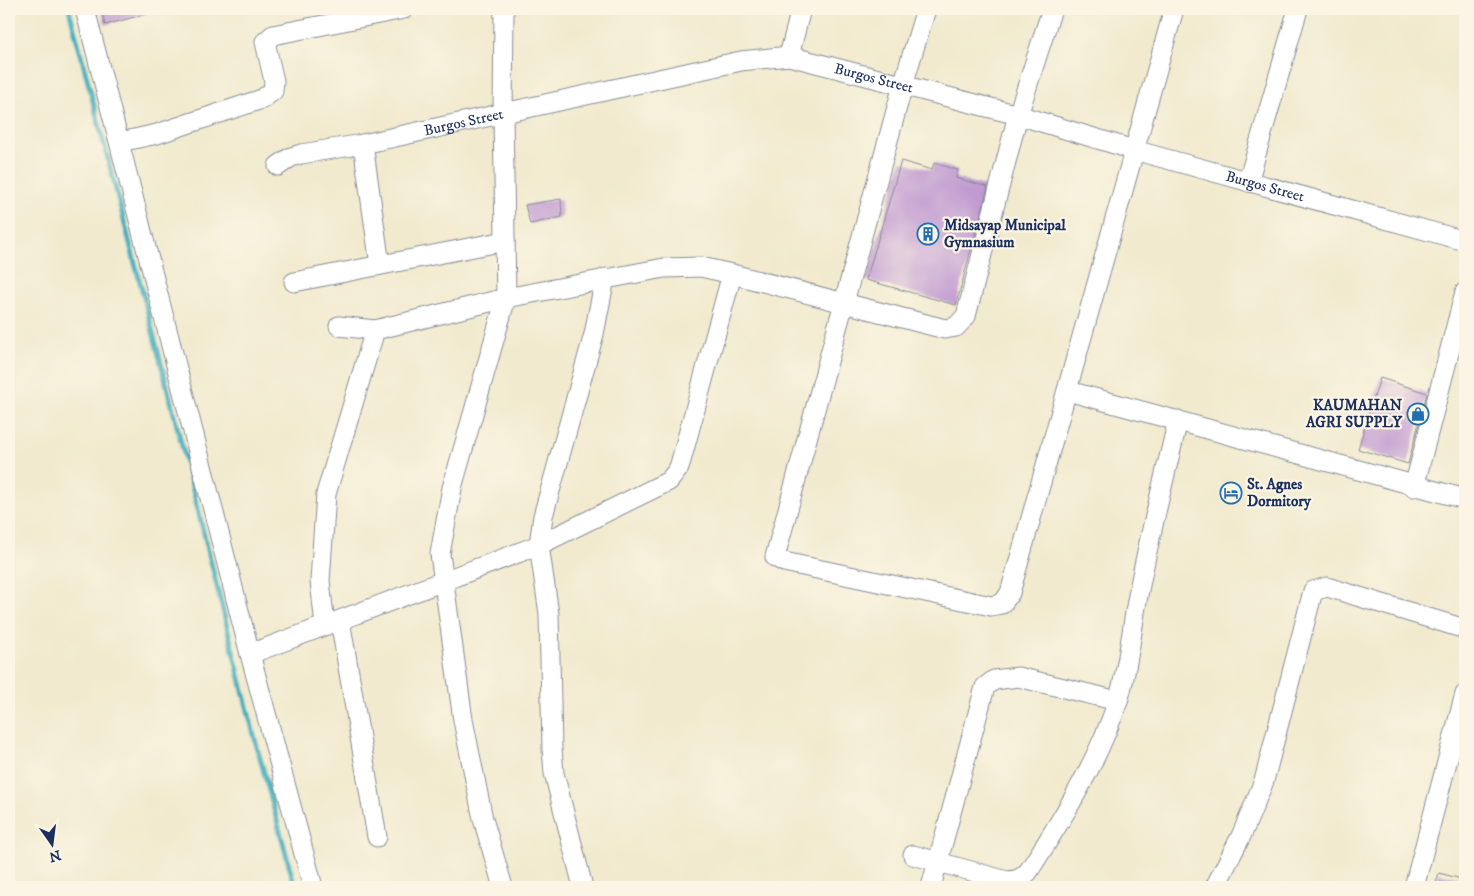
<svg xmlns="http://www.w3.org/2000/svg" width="1474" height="896" viewBox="0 0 1474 896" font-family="'IM FELL DW Pica',serif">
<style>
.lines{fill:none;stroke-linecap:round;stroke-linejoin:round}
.stream{stroke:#3fadbd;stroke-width:5}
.building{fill:#be96d0}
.minor-casing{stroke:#868c96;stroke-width:21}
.minor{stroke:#fff;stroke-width:19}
.labels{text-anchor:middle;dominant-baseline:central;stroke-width:4.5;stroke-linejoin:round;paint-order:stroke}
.street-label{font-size:15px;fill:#1b2f5e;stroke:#fcf5e5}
.poi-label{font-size:15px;font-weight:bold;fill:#1b2f5e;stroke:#fcf5e5;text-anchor:start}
</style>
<rect width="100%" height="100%" fill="#fcf5e5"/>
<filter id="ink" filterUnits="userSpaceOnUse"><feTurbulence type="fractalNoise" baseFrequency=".02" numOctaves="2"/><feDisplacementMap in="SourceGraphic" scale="10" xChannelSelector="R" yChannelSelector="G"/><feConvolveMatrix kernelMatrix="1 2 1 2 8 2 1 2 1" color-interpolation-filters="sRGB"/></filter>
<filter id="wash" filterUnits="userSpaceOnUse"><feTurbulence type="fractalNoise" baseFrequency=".0096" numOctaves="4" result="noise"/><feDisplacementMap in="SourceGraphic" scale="20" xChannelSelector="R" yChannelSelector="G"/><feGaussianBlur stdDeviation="1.12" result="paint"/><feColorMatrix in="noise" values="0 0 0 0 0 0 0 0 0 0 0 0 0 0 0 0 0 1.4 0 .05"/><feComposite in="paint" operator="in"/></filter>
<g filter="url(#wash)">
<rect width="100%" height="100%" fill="#f1eace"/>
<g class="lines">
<polyline class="stream" points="69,9 170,398 256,743 295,887"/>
</g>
<g id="blocks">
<g class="building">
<polygon points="101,9 148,9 149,13 105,25"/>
<polygon points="901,161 932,170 934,163 958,170 956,178 988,187 956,305 866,280"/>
<polygon points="561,199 562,217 530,224 525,205"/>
<polygon points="1380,378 1427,393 1408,464 1358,449"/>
<polygon points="1439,873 1465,880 1465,887 1435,887"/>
</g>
</g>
</g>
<g filter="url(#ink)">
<use href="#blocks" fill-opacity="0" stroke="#868c96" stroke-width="1"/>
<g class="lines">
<g class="minor-casing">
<g id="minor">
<polyline points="85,9 250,654 313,887"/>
<polyline points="926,9 903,85 775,557 784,562 991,606 1002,604 1010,593 1174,9"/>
<polyline points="789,56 801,9"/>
<polyline points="120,142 157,134 262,99 273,91 274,81 265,42 273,35 404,9"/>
<polyline points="363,144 380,265"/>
<path id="s1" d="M278 166 291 157 301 154 363 144 741 61 789 56 1018 115 1134 150 1465 241"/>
<polyline points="1248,182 1298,9"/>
<polyline points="294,282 505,241"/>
<polyline points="339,326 375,330 506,298 664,268 701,267 732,274 945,329 956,327 966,316 1018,115 1052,9"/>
<polyline points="1068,391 1465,499"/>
<polyline points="1414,487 1465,292"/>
<polyline points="340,620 377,837"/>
<polyline points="325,625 320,581 326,494 375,330"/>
<polyline points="250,654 539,545 669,481 679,468 732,274"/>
<path d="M913 855 1007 881C1017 880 1021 879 1028 872 1063 818 1097 763 1118 701 1128 669 1131 634 1137 601 1148 540 1164 480 1178 420"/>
<polyline points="503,887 483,819 463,720 440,554 452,488 506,298 503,114 504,9"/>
<polyline points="583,887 554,773 552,749 549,614 539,545 543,516 594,334 605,278"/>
<polyline points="931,887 985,687 994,680 1018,677 1118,701"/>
<polyline points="1215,887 1242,834 1264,781 1313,591 1327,587 1465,629"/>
<polyline points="1414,887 1465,694"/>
</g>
</g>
<use href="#minor" class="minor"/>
</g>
</g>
<defs>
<g id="building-ring" transform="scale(1.125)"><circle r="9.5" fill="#fcf5e5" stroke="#1f6fb2" stroke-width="1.5"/><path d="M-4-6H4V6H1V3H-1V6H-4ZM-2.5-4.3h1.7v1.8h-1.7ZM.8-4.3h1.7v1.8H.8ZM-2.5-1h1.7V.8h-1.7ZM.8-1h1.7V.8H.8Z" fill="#1f6fb2"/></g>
<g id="shop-ring" transform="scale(1.125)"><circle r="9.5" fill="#fcf5e5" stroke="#1f6fb2" stroke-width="1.5"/><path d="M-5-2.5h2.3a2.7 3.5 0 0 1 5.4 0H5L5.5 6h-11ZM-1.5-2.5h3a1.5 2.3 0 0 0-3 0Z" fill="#1f6fb2"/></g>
<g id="hotel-ring" transform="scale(1.125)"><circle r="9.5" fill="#fcf5e5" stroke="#1f6fb2" stroke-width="1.5"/><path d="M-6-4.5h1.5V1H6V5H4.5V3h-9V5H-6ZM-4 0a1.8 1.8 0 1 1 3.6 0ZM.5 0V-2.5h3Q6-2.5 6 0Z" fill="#1f6fb2"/></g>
</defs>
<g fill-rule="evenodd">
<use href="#building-ring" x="928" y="234"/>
<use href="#shop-ring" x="1418" y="414"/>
<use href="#hotel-ring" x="1231" y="493"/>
</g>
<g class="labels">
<g class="street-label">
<text stroke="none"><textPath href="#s1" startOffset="612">Burgos Street</textPath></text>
<text stroke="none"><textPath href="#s1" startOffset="192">Burgos Street</textPath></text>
<text stroke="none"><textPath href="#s1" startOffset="1018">Burgos Street</textPath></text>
</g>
<g class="poi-label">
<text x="944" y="225">Midsayap Municipal<tspan x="944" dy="17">Gymnasium</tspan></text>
<text x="1402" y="405" text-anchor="end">KAUMAHAN<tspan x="1402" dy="17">AGRI SUPPLY</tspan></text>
<text x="1247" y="484">St. Agnes<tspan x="1247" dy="17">Dormitory</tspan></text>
</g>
</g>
<rect width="1474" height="896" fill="none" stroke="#fcf5e5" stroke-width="30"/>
<g transform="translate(52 844) rotate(166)" stroke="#fcf5e5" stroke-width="4" paint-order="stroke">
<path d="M0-4L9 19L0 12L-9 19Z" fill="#1b2f5e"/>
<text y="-8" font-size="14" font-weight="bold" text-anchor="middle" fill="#1b2f5e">N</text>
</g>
</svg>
